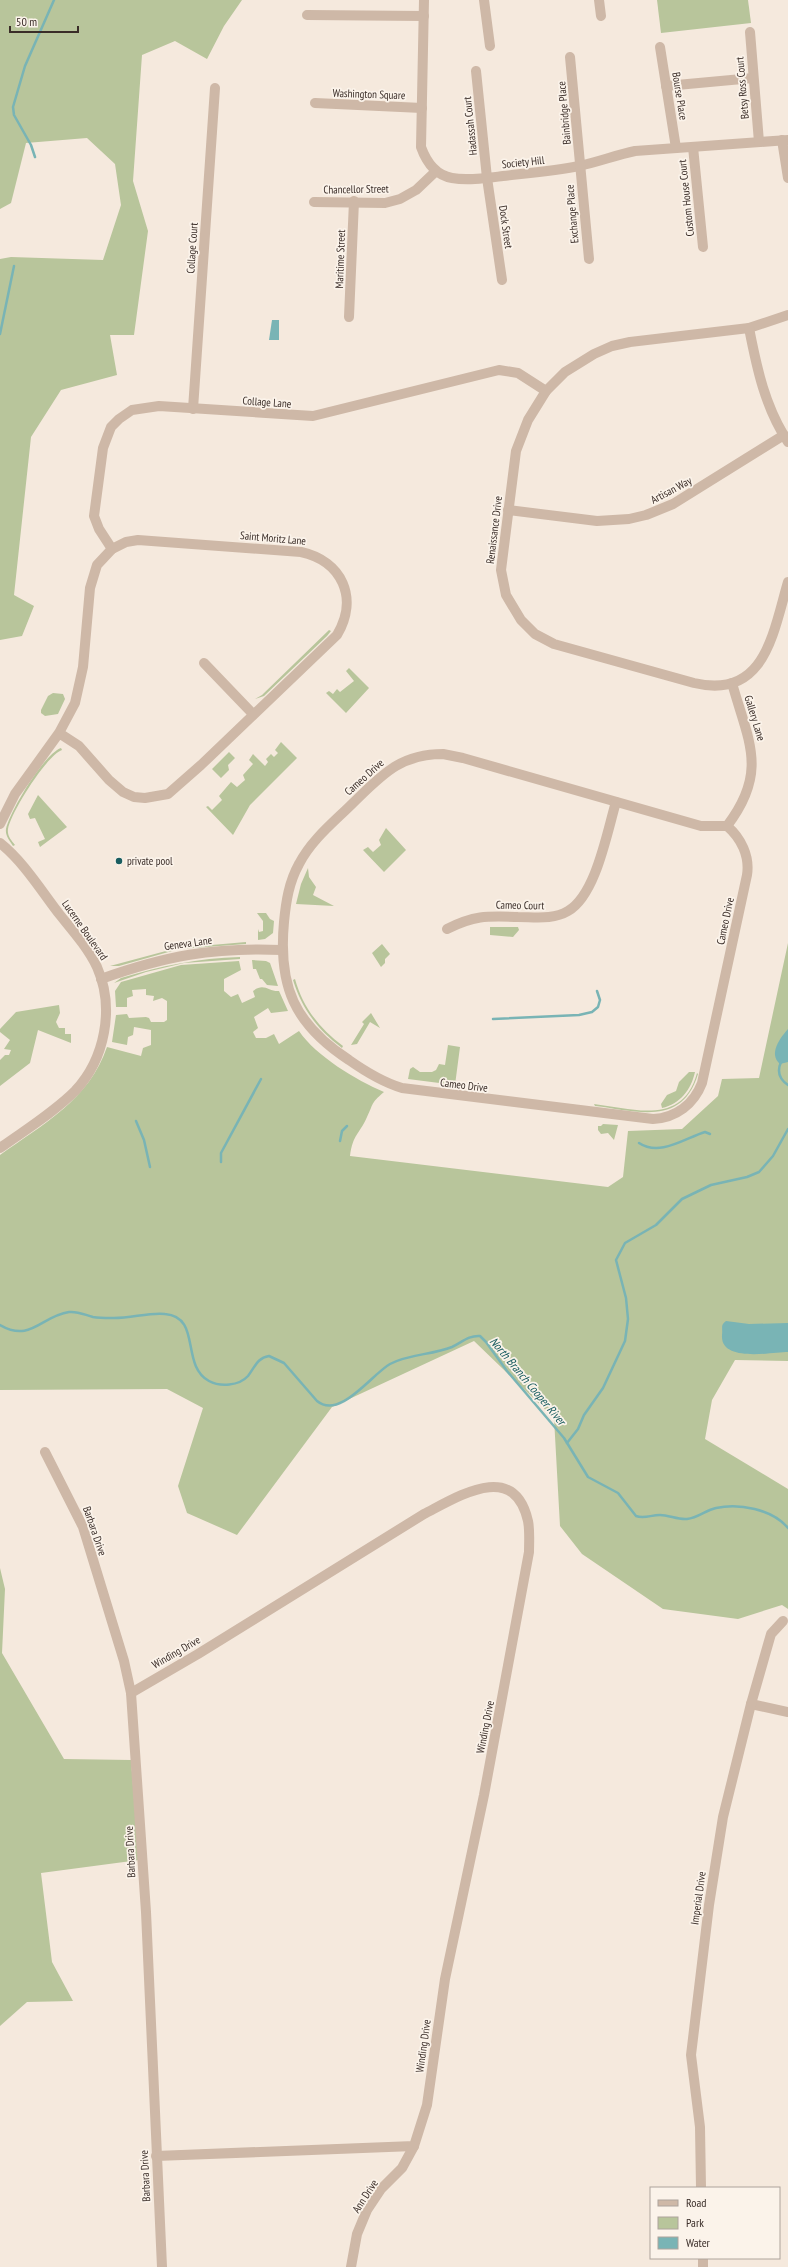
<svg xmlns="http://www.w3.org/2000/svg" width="788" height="2267" viewBox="0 0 788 2267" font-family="'PT Sans Narrow',sans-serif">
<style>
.green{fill:#b8c59b}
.water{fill:#79b4b5}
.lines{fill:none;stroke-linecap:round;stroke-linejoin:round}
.stream{stroke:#79b4b5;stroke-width:2.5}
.minor{stroke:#ceb8a7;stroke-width:10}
.poi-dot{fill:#195d60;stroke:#fbf3ea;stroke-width:1.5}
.labels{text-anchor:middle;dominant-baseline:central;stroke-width:3.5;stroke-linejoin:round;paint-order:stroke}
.street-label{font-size:11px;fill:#3a2d28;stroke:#fbf3ea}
.poi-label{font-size:11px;fill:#3a2d28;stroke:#fbf3ea;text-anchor:start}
.water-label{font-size:12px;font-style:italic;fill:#195d60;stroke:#fbf3ea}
</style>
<rect width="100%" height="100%" fill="#f5e9dd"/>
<g class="green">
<polygon points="0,0 242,0 224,26 207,59 175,41 142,55 133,181 148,231 134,335 110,335 117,375 61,390 31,437 14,595 34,606 22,636 0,640 0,259 11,257 103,260 121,205 115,164 87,138 26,143 11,203 0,209"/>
<polygon points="657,0 748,0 751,23 661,33"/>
<polygon points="329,630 331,631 327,636 264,696 255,699 262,695"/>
<polygon points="349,668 369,688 346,713 326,693 329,691 333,694 337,689 340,692 354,681 346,671"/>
<polygon points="53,693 63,694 65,699 58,714 45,716 41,713 41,710 48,696"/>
<polygon points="281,742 297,758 250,805 233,835 206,807 208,806 212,810 222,800 219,796 231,782 237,787 245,780 243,775 253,764 249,760 253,754 265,766 268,762 266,759 271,754 274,757 278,753 275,750"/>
<path d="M61 748 62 750C47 755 11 812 8 829 7 836 11 840 15 845L13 846C10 841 5 836 6 829 10 811 44 754 61 748Z"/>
<polygon points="229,752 235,758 228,765 229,770 221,778 212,769"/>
<polygon points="38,795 67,827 40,847 38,842 45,839 35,818 30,819 28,814"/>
<polygon points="386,828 406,850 384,872 363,850 368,847 373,852 381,845 379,840"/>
<polygon points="308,868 309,877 316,887 313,895 334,906 296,904 301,884"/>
<polygon points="257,913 266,913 270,919 274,921 273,933 265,939 258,940 258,929 259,932 263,931 263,921"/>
<polygon points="490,927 518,927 519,930 513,937 490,935"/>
<polygon points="246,942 246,944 179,949 119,966 110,966 177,948"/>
<path d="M788 943V1361L735 1360 712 1400 705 1439 788 1489V1609L782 1605 738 1619 663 1609 582 1554 560 1526 554 1418 474 1341 332 1407 237 1535 187 1513 178 1486 203 1408 167 1389 0 1390V1155C43 1124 89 1100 107 1047L141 1056 143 1048 151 1045V1030L134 1027 133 1035 128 1037 127 1045 112 1042 116 1015 127 1014 129 1018 146 1017 149 1018 151 1022H164L167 1020V1001L162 998 153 1001 154 996 146 995V989L132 990 133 996 127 998V1007H116L115 991 121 982 181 965 239 961 241 970 224 979V991L231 997 238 994 242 1003 255 997 253 991C264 982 269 992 279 991L288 1011 271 1013 268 1008 254 1017 258 1028 253 1032 256 1038H266L274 1034 279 1044 299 1031C316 1056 356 1080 384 1092 370 1104 374 1103 367 1117 359 1135 353 1134 350 1156L608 1187 623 1177 628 1131 682 1129 718 1096 722 1079 759 1078Z"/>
<polygon points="382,944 390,954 385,959 385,963 381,967 372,953"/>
<path d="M240 957V959L184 963 146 972 114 983 121 978C161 966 198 958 240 957Z"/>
<polygon points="252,960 266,961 270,963 278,986 267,985 262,979 260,979 256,969 253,969"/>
<path d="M295 979C303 1008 320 1029 343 1046L342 1048C318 1030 302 1009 293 980Z"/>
<polygon points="59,1005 60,1013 56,1022 59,1028 65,1028 65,1034 71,1034 71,1043 38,1030 30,1063 0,1086 0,1060 5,1055 9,1055 11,1050 4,1049 10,1040 0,1032 0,1029 16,1012"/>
<polygon points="371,1013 380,1028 370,1022 357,1044 351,1045 364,1024 362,1022"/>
<polygon points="448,1045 460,1047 455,1085 408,1079 410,1069 413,1067 420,1072 432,1072 436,1070 439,1064 445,1065"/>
<path d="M689 1072H695C691 1090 680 1104 662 1108L661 1104 667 1095 676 1091 679 1082Z"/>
<path d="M697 1073 698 1074C682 1127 637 1111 595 1106L594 1104C634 1109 683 1126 697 1073Z"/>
<polygon points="603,1124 618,1125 614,1140 608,1133 601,1134 598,1130 598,1126 601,1126"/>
<polygon points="0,1568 5,1589 2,1653 64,1759 131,1760 139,1860 41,1873 52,1962 73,2001 27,2002 0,2026"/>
</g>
<g class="water">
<polygon points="272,320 279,320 279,340 269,340"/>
<path d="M788 1029V1062L780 1064C768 1054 780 1038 788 1029Z"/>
<path d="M726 1321 749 1324 788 1323V1352C772 1352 720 1363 722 1335 723 1328 720 1325 726 1321Z"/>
</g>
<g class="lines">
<g class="stream">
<polyline points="35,157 31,145 14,115 13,107 25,66 54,0"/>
<polyline points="0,334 14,266"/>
<polyline points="493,1019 579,1015 592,1012 598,1007 600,1000 597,991"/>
<path d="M781 1062C777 1071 779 1079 788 1085"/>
<polyline points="136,1121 144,1140 150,1167"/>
<polyline points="340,1141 342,1131 347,1126"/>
<path d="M639 1143C660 1157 685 1138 705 1132L710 1134"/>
<polyline points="221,1162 221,1153 261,1079"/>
<path d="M0 1325C31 1343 41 1316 69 1312 78 1311 85 1315 93 1317 99 1318 105 1318 111 1318 129 1319 149 1312 165 1314 202 1317 180 1365 209 1381 220 1387 239 1386 248 1376 255 1367 257 1358 269 1356L284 1363 317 1401C340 1420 372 1374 390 1364 408 1354 432 1355 452 1347 461 1343 469 1335 480 1336L486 1342 507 1371 564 1438 588 1477 618 1493 636 1516C644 1519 651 1515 660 1515 669 1515 678 1520 687 1519 698 1518 706 1510 716 1508 739 1503 772 1509 788 1528"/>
<polyline points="567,1443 578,1429 584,1415 603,1388 625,1341 628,1319 626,1298 616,1260 625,1243 656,1225 682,1199 711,1185 747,1177 759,1172 773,1156 788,1129"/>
</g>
<g class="minor">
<path d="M424 0 421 147C426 161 435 175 452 178 468 181 487 178 503 176 529 173 554 171 579 166 598 162 616 155 635 151L788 140"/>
<polyline points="484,0 490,46"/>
<polyline points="599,0 601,16"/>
<polyline points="307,15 424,16"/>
<polyline points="750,32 759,142"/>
<polyline points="660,47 676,148"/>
<polyline points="570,57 589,259"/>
<polyline points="476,71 487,178 502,280"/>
<polyline points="666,86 753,78"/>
<polyline points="315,103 422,108"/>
<polyline points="782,140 788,178"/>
<polyline points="693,147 703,247"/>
<polyline points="314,202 385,203 400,199 416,190 436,171"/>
<path d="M788 315 749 328 630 342 612 346 594 354 565 372 546 391 528 420 516 451 501 570 506 595 521 620 535 634 554 644 694 683C765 700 773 633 788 582"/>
<polyline points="349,317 354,201"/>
<path d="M749 328C757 369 765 407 788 442"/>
<polyline points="193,409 215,88"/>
<polyline points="508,510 597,521 629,519 646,515 673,504 784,435"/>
<polyline points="112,549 99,529 94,516 103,448 111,427 119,419 132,410 159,406 313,416 499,370 518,373 546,391"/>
<polyline points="204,663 253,714"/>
<path d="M443 754 463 758 701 826H727C741 838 750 856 747 875L702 1083C694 1104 676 1118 653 1119L402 1088C382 1082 366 1072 349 1060 294 1024 278 986 284 922 286 901 289 882 299 864 312 839 334 822 353 803 382 775 400 754 443 754Z"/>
<path d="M0 824 15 794 59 733 75 703 83 667 90 588 97 565 112 549 126 542 138 540 301 552C342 561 359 598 337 635L201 765 168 794 145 798 134 797 123 792 109 780 79 746 59 733"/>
<path d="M727 826C769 771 748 741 732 683"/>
<path d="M0 843C24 862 42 892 60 915 73 931 88 948 97 967 115 1008 105 1059 75 1091 53 1113 25 1130 0 1148"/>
<path d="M447 929C475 915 487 916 518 917 535 917 553 920 568 911 596 895 607 832 616 802"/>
<path d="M101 979C165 956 213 947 282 950"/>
<polyline points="45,1452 83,1527 124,1661 131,1693 146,1912 162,2267"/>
<path d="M131 1693 198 1654 424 1514C459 1496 514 1460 528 1521 530 1531 529 1542 529 1552L484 1795 445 1979 427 2105 414 2146 156 2156"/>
<polyline points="751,1704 788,1712"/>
<polyline points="701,2188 700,2127 691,2055 709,1905 723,1817 751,1704 771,1634 783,1621"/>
<polyline points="703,2258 703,2267"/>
<polyline points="351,2267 357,2234 367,2210 381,2189 402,2168 414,2146"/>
</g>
</g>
<circle class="poi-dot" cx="119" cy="861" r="4"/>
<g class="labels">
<g class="street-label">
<text transform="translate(742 88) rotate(-95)">Betsy Ross Court</text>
<text transform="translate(369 94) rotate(2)">Washington Square</text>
<text transform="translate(680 96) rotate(81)">Bourse Place</text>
<text transform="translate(564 113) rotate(-95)">Bainbridge Place</text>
<text transform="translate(470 126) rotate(-96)">Hadassah Court</text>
<text transform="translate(523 162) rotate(-6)">Society Hill</text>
<text transform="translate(356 189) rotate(-1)">Chancellor Street</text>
<text transform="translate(686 198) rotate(-96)">Custom House Court</text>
<text transform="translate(572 214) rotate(-95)">Exchange Place</text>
<text transform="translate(506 227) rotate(82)">Dock Street</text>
<text transform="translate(192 248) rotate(-86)">Collage Court</text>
<text transform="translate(340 259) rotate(-88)">Maritime Street</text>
<text transform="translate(267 402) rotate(4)">Collage Lane</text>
<text transform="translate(671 490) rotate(-28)">Artisan Way</text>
<text transform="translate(494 530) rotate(-83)">Renaissance Drive</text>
<text transform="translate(273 538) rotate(5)">Saint Moritz Lane</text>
<text transform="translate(755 718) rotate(73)">Gallery Lane</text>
<text transform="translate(364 777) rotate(-42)">Cameo Drive</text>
<text transform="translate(520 905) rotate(1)">Cameo Court</text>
<text transform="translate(725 921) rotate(-78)">Cameo Drive</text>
<text transform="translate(85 930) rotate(55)">Lucerne Boulevard</text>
<text transform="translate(188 943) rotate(-8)">Geneva Lane</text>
<text transform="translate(464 1085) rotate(7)">Cameo Drive</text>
<text transform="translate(95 1531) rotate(71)">Barbara Drive</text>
<text transform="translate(176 1652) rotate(-30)">Winding Drive</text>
<text transform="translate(485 1727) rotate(-79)">Winding Drive</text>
<text transform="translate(130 1852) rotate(-93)">Barbara Drive</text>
<text transform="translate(698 1898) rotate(-82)">Imperial Drive</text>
<text transform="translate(423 2046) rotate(-82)">Winding Drive</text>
<text transform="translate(145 2176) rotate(-93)">Barbara Drive</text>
<text transform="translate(365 2196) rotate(-57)">Ann Drive</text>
</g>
<g class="poi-label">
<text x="127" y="861">private pool</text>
</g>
<g class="water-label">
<text transform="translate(528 1381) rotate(50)">North Branch Cooper River</text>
</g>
</g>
<rect x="650" y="2187" width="130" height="72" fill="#fbf3ea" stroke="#aea49c"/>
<rect x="658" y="2200" width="20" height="6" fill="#ceb8a7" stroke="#aea49c"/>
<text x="686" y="2207" font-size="12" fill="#3a2d28">Road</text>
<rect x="658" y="2217" width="20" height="12" fill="#b8c59b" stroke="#aea49c"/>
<text x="686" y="2227" font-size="12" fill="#3a2d28">Park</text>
<rect x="658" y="2237" width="20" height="12" fill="#79b4b5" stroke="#aea49c"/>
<text x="686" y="2247" font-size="12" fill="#3a2d28">Water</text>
<path d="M10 26v6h68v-6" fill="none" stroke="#3a2d28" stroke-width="2"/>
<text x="16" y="26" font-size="12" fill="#3a2d28" stroke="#fbf3ea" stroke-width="3" paint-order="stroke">50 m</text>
</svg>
